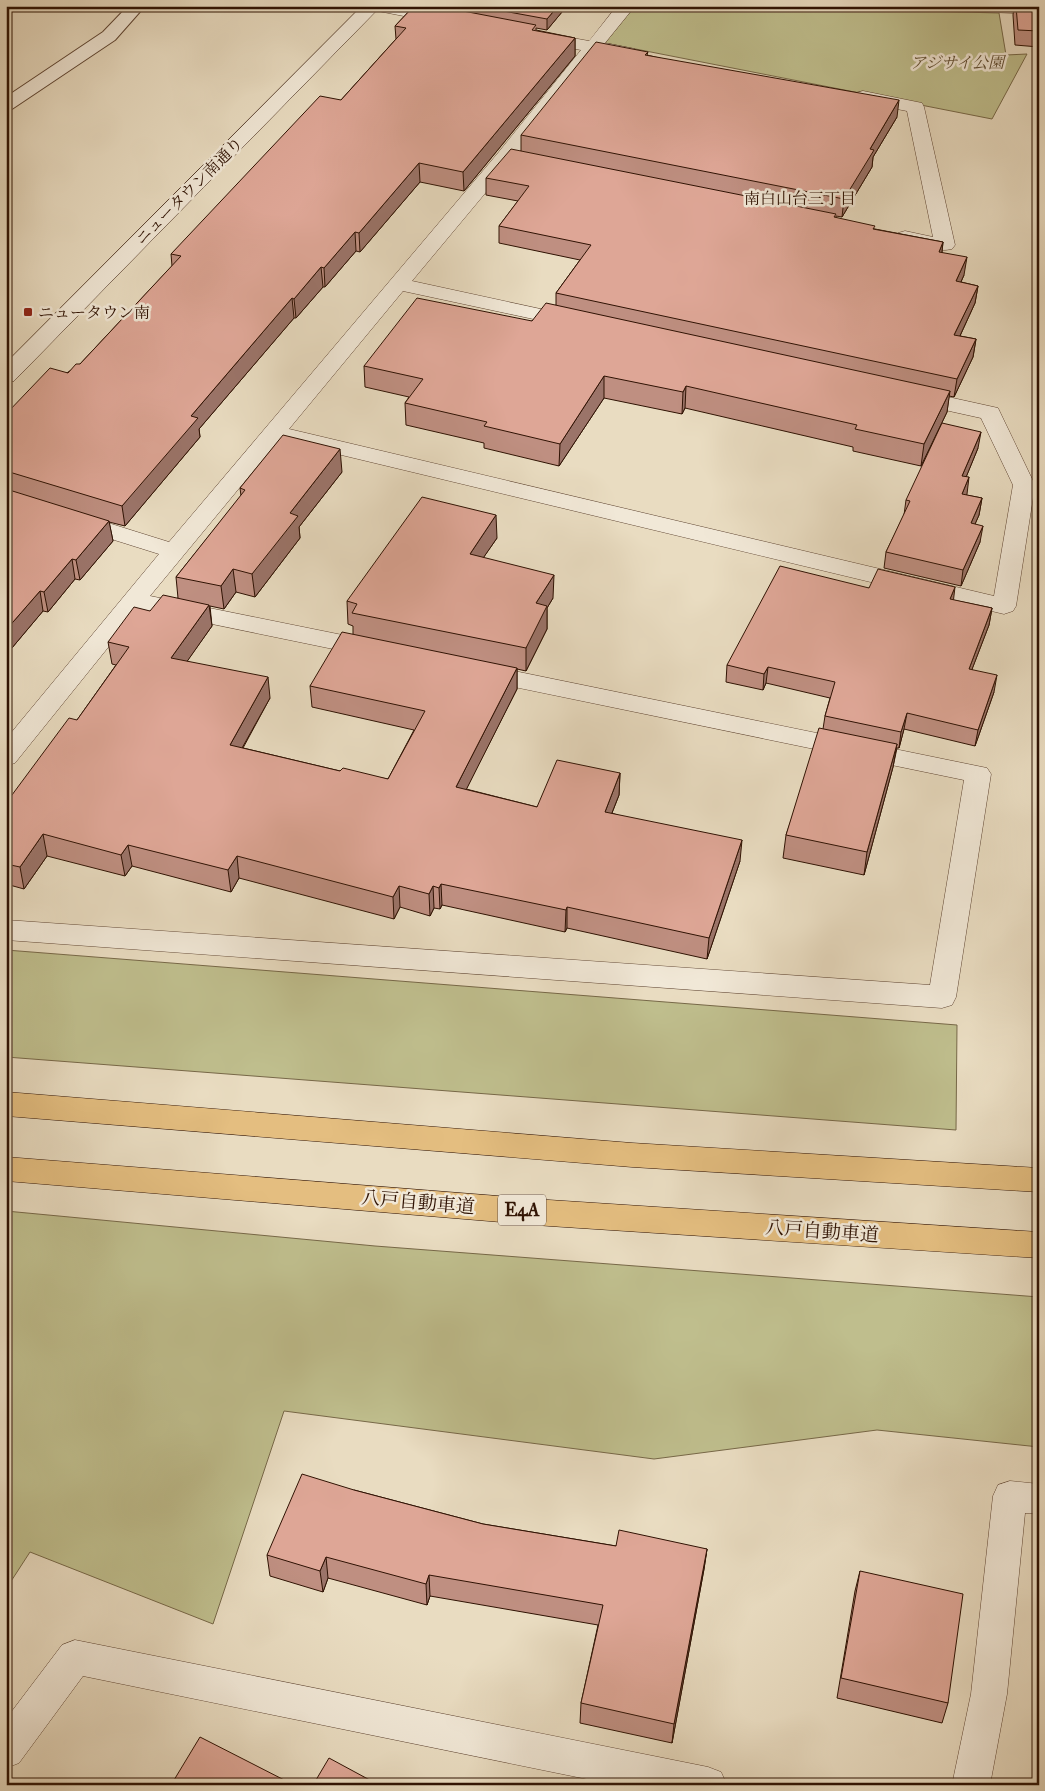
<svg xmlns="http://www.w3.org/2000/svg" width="1045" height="1791" viewBox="0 0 1045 1791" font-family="'IM FELL Great Primer','Noto Serif JP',serif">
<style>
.green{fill:#bfbe8d;stroke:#776848}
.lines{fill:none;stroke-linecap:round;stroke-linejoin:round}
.lane-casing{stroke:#5e4432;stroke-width:2}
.street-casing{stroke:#5e4432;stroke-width:1}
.secondary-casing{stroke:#2f1203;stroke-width:1}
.highway-casing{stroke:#2f1203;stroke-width:1}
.lane{fill:#f1e8d7;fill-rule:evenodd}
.street{fill:#f1e8d7;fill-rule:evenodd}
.secondary{fill:#f1e8d7;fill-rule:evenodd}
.highway{fill:#e4be80;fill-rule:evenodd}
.wall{fill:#bf8f81;stroke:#2f1203}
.shaded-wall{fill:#9b7469;stroke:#2f1203}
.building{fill:#dea696;stroke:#2f1203}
.poi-dot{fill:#8f2418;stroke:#f1e8d7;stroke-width:2}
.labels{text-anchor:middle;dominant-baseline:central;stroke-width:5;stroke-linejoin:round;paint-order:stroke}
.far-park-label{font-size:16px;font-style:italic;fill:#614e33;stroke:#f1e8d7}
.far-street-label{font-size:16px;fill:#2f1203;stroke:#f1e8d7}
.far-neighbourhood-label{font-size:16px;fill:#2f1203;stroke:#f1e8d7}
.far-poi-label{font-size:16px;fill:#2f1203;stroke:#f1e8d7;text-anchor:start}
.shield{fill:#f1e8d7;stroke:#695243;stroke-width:1}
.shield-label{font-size:18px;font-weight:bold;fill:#2f1203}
.street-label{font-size:19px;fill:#2f1203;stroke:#f1e8d7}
</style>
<rect width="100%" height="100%" fill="#e9dcc1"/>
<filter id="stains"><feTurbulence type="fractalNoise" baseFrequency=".004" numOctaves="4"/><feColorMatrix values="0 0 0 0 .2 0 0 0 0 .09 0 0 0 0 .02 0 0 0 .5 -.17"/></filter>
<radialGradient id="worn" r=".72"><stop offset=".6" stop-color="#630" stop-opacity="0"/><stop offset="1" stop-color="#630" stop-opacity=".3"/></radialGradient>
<g class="green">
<polygon points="635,6 897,6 924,11 999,13 1006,55 1027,54 992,119 605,43"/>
<polygon points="6,950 957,1025 956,1130 6,1057"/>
<polygon points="6,1211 375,1246 1039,1297 1039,1447 877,1430 654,1459 284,1411 213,1624 30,1552 6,1589"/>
</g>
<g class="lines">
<g class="lane-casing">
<polygon id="lane" points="128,6 145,6 115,40 12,109 6,110 6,97 103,32"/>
</g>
<g class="street-casing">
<g id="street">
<polygon points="369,6 406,6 451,15 454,19 451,23 445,24 378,11 372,10"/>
<polygon points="617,6 635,6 605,43 635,49 638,53 635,57 629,58 598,53 512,161 412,281 582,318 586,322 582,326 575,328 403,291 289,429 994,596 1013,485 981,418 904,401 901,396 904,391 912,389 998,408 1035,485 1016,606 1013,611 1004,614 279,440 150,596 372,641 381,643 384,649 381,655 372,657 139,609 15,763 6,766 6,739 159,554 6,506 6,491 169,542 498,153 581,50 533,41 530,37 533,33 539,32 589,41"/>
<polygon points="950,6 1039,6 1039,14 959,11 953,10"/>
<path d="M863 91 922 103 924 107 955 245 952 249C936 253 914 245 898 241L895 237 898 233 905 231 933 237 907 111 856 101 854 97 856 93Z"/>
<polygon points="480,664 987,768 991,774 956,997 952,1005 942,1008 6,940 6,920 930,985 964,780 471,678 468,672 471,666"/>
<polygon points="1010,1481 1039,1484 1039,1514 1025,1513 1007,1694 990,1785 952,1785 971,1694 993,1496 998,1485"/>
<polygon points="75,1640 708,1767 721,1772 727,1785 616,1785 83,1676 19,1763 6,1768 6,1719 62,1645"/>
</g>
</g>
<g class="secondary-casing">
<polygon id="secondary" points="362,6 381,6 14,381 6,382 6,363"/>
</g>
<g class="highway-casing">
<g id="highway">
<polygon points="6,1092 632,1143 1039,1168 1039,1192 632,1167 6,1116"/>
<polygon points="6,1157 549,1200 1039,1232 1039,1258 549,1226 6,1181"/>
</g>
</g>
<use href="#lane" class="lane"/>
<use href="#street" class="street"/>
<use href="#secondary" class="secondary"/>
<use href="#highway" class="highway"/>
</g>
<g class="wall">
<polygon points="414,6 567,6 547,30 536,28 536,30 575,38 575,56 464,191 420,182 360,252 356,251 325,287 323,287 296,318 294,318 199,429 200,437 125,526 109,522 113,541 80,580 75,579 48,612 43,611 6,655 6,414 80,364 172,266 171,254 341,100 396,39 395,26"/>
<polygon points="1014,6 1039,6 1039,47 1015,45 1013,15"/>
<polygon points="648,52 647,55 897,117 873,157 872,167 842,217 836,216 836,218 875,229 943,242 942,252 964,275 961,282 978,286 975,303 960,336 976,339 973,357 954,397 949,396 947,412 921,466 853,451 853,447 685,408 682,414 604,398 559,466 484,448 484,443 406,425 405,403 409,397 365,387 364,366 532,321 556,305 556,293 580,260 499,243 499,226 518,201 486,195 486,178 521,151 521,135"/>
<polygon points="978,448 966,477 966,495 982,498 979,515 975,524 980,542 961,586 884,568 886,552 904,515 906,500"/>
<polygon points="342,472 299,527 300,538 255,597 236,592 224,609 210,606 212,626 187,661 270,698 243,748 340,771 388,779 414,730 312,707 310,686 353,634 353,626 348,624 347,601 497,538 483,558 553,598 547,608 547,629 526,671 517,669 517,689 466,789 537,807 620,773 619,795 612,813 740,861 707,959 567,928 565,932 442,905 440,909 434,908 430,916 400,907 394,919 239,878 231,892 132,866 125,876 47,856 24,889 6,884 6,803 77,720 116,665 112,664 108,642 150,611 178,598 176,577 241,496 240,488"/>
<polygon points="869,588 953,600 992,608 989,625 972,669 994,692 975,746 904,729 899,748 897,748 893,767 864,875 783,858 786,835 823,729 825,716 830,698 766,683 763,690 726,682 727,665"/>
<polygon points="354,1490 483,1524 616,1546 707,1549 704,1569 672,1743 580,1723 581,1703 598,1625 430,1596 427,1605 328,1578 323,1592 270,1576 267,1555"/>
<polygon points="860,1571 948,1703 942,1723 837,1698 855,1591"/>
<polygon points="1039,1757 1039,1781 1035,1780"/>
</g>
<g class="shaded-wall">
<polygon points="558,6 567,6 547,30 547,19"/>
<polygon points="575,38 575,56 464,191 463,172"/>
<polygon points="899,100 897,117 873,157 872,167 842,217 844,199 870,149"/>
<polygon points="419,163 420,182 360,252 359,233"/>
<polygon points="355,232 356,251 325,287 324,268"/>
<polygon points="943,242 941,260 939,252"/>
<polygon points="967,257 964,275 953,299 956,281"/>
<polygon points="321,267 323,287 296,318 294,299"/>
<polygon points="978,286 975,303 952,353 954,335"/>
<polygon points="292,298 294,318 199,429 200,437 125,526 122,506 191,416"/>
<polygon points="976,339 973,357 954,397 957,379"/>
<polygon points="604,376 604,398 559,466 560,444"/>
<polygon points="686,386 685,408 682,414 683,392"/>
<polygon points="950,391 947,412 921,466 924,444"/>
<polygon points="981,432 978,448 960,492 962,476"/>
<polygon points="340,449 342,472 299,527 300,538 255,597 252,574 290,513"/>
<polygon points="969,477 967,494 959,510 962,494"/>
<polygon points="982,498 979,515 968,540 971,523"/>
<polygon points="496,515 497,538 470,577 470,554"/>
<polygon points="109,521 113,541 80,580 76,560"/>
<polygon points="983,526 980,542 961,586 963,570"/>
<polygon points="72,559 75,579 48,612 44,592"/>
<polygon points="233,569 236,592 224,609 221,586"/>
<polygon points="554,575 553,598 547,608 547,629 526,671 526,648 536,603"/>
<polygon points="955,587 953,604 950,599"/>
<polygon points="40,591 43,611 6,655 6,630"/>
<polygon points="209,605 212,626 174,680 171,658"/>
<polygon points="992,608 989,625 966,685 969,669"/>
<polygon points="768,667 766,683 763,690 764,674"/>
<polygon points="517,668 517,689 457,808 456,787"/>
<polygon points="997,675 994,692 975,746 978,730"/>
<polygon points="268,677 270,698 232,766 230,745"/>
<polygon points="907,713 904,729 899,748 901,732"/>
<polygon points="897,744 893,767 864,875 867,852"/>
<polygon points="620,773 619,795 604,833 605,812"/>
<polygon points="43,834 47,856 24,889 20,867"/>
<polygon points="742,840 740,861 707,959 709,938"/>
<polygon points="128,845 132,866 125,876 121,855"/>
<polygon points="237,856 239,878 231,892 228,870"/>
<polygon points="441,884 442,905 440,909 439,888"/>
<polygon points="399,886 400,907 394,919 393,897"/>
<polygon points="433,886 434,908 430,916 429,894"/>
<polygon points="567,907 567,928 565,932 566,910"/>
<polygon points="707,1549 704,1569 672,1743 674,1724"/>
<polygon points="326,1557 328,1578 323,1592 320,1571"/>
<polygon points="429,1575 430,1596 427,1605 426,1584"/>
</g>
<g class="building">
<polygon points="414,6 437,6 536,25 532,30 575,38 463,172 419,163 359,233 355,232 324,268 321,267 294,299 292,298 191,416 198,418 122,506 6,471 6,414 50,368 68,373 76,364 80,364 181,256 171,254 320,96 341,100 406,28 395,26"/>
<polygon points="476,6 558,6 547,19"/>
<polygon points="1016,6 1039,6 1039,31 1018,30"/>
<polygon points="596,42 648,52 645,55 899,100 870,149 874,150 844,199 521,135"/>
<polygon points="511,149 836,214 834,217 875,226 873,229 943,242 939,252 967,257 956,281 978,286 954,335 976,339 957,379 556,293 591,245 499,226 529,186 486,178"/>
<polygon points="417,298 532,321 546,303 950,391 924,444 855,429 857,425 686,386 683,392 604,376 560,444 484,426 487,422 405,403 423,379 364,366"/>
<polygon points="942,423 981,432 962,476 969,477 962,494 982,498 971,523 983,526 963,570 886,552 910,501 906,500"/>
<polygon points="283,435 340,449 290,513 298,516 252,574 233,569 221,586 176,577 245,490 240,488"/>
<polygon points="6,489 109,521 76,560 72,559 44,592 40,591 6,630"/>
<polygon points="422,497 496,515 470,554 554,575 536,603 547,606 526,648 352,613 357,604 347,601"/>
<polygon points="780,566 869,588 878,569 955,587 950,599 992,608 969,669 997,675 978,730 907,713 901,732 825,716 835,682 768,667 764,674 727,665"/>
<polygon points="163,595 209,605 171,658 268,677 230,745 340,771 343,768 388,779 425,711 310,686 342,632 517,668 456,787 537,807 557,760 620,773 605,812 742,840 709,938 567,907 566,910 441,884 439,888 433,886 429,894 399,886 393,897 237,856 228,870 128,845 121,855 43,834 20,867 6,864 6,803 69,718 77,720 129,647 108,642 134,607 150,611"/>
<polygon points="819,728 897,744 867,852 786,835"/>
<polygon points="302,1474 354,1490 483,1524 616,1546 619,1530 707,1549 674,1724 581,1703 603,1605 429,1575 426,1584 326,1557 320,1571 267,1555"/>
<polygon points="860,1571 963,1594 948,1703 841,1678"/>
<polygon points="200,1737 294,1785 171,1785"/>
<polygon points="329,1758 379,1785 313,1785"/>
</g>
<rect class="poi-dot" x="23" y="307" width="10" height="10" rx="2.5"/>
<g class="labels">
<g class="far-park-label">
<text x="957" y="62">アジサイ公園</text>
</g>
<g class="far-street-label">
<text transform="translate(189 191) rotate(-45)">ニュータウン南通り</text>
</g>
<g class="far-neighbourhood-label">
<text x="800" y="198">南白山台三丁目</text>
</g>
<g class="far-poi-label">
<text x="38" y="312">ニュータウン南</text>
</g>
<rect class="shield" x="498" y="1194.5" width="48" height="31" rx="4"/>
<g class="shield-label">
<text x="522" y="1210">E4A</text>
</g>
<g class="street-label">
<text transform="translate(418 1202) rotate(5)">八戸自動車道</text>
<text transform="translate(822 1231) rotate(4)">八戸自動車道</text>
</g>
</g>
<rect width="1045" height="1791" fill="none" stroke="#e9dcc1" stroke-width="25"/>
<rect x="8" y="8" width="1030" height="1776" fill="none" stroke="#2f1203" stroke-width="2.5"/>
<rect x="12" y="12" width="1020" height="1766" fill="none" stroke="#2f1203"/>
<rect width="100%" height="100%" filter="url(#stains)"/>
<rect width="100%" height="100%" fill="url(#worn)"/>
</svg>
